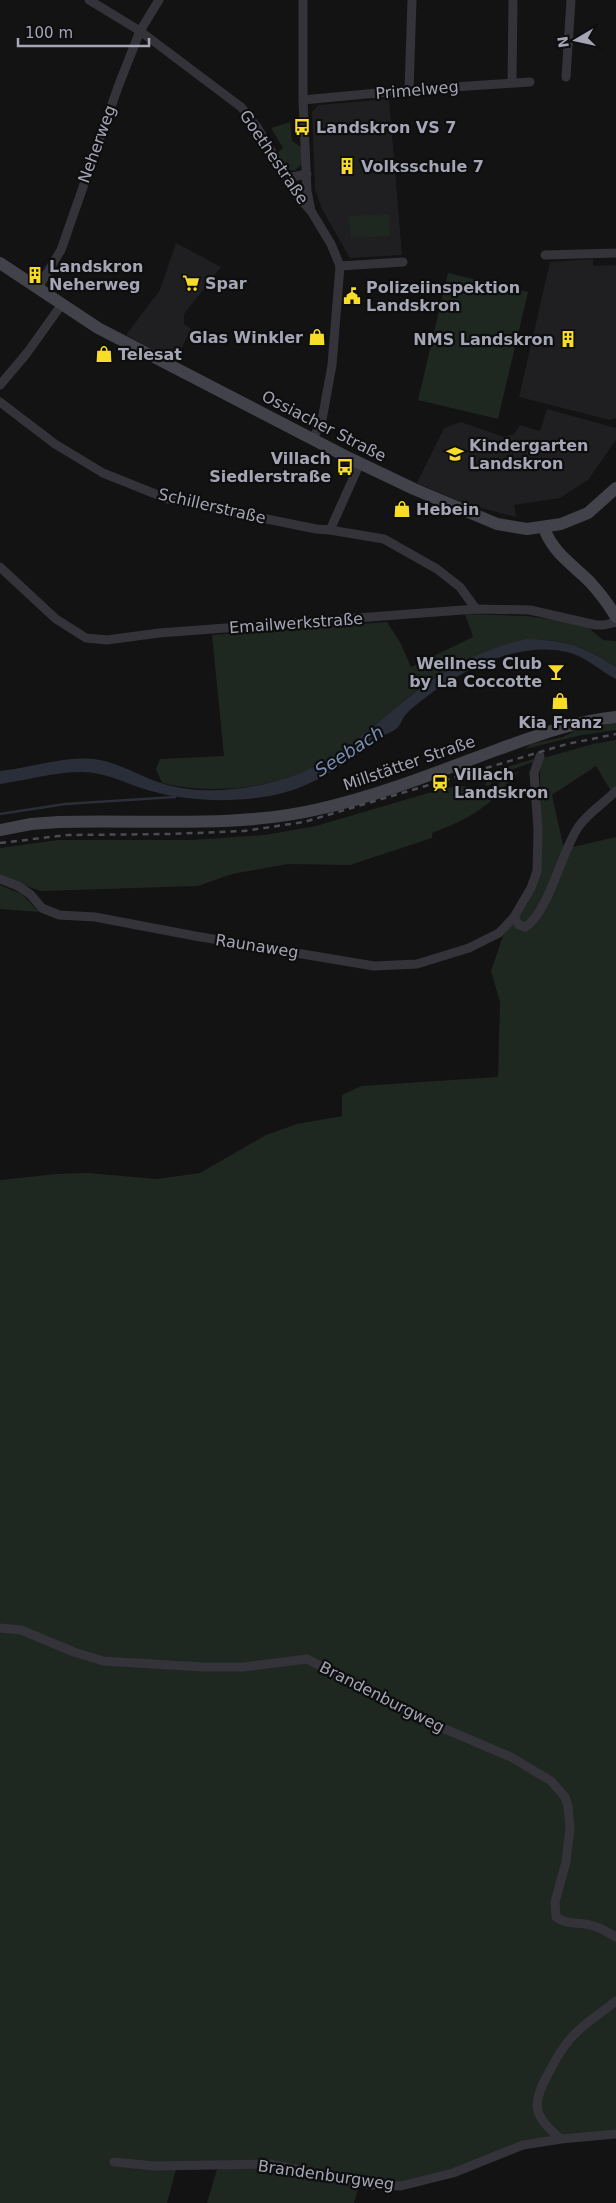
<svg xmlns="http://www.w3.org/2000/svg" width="616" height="2203" viewBox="0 0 616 2203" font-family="'DejaVu Sans',sans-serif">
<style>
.built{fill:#1f1f21}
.green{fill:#1f2721}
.water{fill:#292e38}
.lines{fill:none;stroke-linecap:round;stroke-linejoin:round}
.stream{stroke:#292e38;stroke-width:2.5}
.street{stroke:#343339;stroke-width:9}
.secondary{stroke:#41424a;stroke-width:12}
.rail{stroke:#4a4b53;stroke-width:2.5;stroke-dasharray:6 5;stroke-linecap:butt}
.labels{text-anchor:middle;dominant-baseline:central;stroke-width:4.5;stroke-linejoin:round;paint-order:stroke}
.street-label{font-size:16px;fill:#a4a5b5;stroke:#0e0e0f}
.poi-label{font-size:16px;font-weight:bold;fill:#a4a5b5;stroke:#0e0e0f;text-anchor:start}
.water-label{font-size:18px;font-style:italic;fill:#798cb2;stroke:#0e0e0f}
</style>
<rect width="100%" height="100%" fill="#131314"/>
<g class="built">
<polygon points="389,99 402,255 350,258 322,209 315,189 312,112 318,105"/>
<polygon points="176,243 221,267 184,314 184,324 191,329 175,361 126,335 160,290"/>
<polygon points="593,259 593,266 616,265 616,418 610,420 519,397 550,262"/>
<polygon points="547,409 616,428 616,440 588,480 560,498 514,505 516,517 466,504 417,483 444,428 461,422 504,437 514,434 520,425 540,431"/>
</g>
<g class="green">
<polygon points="290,122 292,141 301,147 301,165 294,171 286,169 277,153 283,148 271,128"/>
<polygon points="389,214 390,236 351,238 349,216"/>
<polygon points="448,273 528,292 498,419 418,400"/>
<path d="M465 614 527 616 575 623 589 628 603 640 616 641V667C571 637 535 631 485 653 466 661 448 669 431 680 388 710 355 750 306 771 261 790 208 794 162 783L156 769 160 759 224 756 212 635 387 622 401 644 411 667 473 637Z"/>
<polygon points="616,722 616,730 582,735 525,749 531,744 563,737 579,729"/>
<polygon points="616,740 616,787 611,791 596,766 552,795 564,849 616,837 616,2134 541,2143 406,2183 359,2186 354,2203 207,2203 218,2166 177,2166 167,2203 0,2203 0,1180 57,1174 87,1173 157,1179 200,1173 266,1135 297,1124 342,1116 342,1095 361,1086 498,1077 500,1002 491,971 504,933 527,904 541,869 540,768 543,758 593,744"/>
<polygon points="537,758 536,761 508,771 488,786 485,785 490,772"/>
<path d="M521 771C510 777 505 788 496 796 478 814 456 824 432 833V838L350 865 288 864 232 874 198 886 41 891 0 877V848L58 840H192L265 835 316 826 442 789C455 787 465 783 476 792L489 790 513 774Z"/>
<polygon points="0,885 22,894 39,912 0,909"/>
</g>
<path class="water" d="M527 639C566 640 583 646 616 667V679C600 671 585 656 567 652 513 639 445 678 407 713 402 718 401 725 396 729 391 733 384 734 380 738 354 758 327 777 296 789 254 804 193 803 151 791 128 785 107 772 82 772 55 772 27 780 0 784V771C31 768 62 756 93 759 116 761 139 776 161 783 199 796 249 790 287 778 347 758 381 716 430 681 458 662 493 646 527 639Z"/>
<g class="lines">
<polyline class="stream" points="0,814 65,804 175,797"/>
<g class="street">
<polyline points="89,0 140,31 241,107 257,127 299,198 311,211"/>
<polyline points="303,0 303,100 307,191 311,211 331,244 340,266 332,365 322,420 313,439"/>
<polyline points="566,77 571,0"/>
<polyline points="512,82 513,0"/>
<polyline points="409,90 412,0"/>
<polyline points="303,100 409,90 530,82"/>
<polyline points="287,178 307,174"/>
<polyline points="545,255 616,253"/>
<polyline points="340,266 403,262"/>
<polyline points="38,288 61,250 118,87 140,31 159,0"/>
<polyline points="0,385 27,353 62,304"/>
<polyline points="0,402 55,444 103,473 168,499 316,529 330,530 384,539 437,569 460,587 476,609"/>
<polyline points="330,530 360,463"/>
<polyline points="0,567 56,619 86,638 107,640 159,633 476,609 530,610 596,625 604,625 616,622"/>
<polyline points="0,879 18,886 30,894 42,908 59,915 95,917 195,936 374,966 417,964 469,948 499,933 514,917 531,888 537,871 538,830 534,773 540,756"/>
<path d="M514 917 519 925 525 927C549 913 562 849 579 826 588 813 605 802 616 791"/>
<path d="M0 1628 21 1630 74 1652 103 1661 202 1667H243L307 1659 431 1723 511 1757 551 1781 565 1797 568 1806 570 1828 566 1862 555 1902 556 1917C567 1925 577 1922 590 1925 600 1927 607 1932 616 1937"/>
<path d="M561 2139C533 2116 531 2105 548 2074 557 2057 565 2042 579 2030 591 2019 604 2011 616 2001"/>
<polyline points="114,2162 155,2166 270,2164 372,2185 401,2186 453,2173 523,2145 561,2139 616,2134"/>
</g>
<g class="secondary">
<polyline points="0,263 98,328 349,458 414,489 497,524 527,529 561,524 588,513 616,488"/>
<path d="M544 528C553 553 572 564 590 582 600 593 609 605 616 617"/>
<path d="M0 830 31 824 58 822C144 819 234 829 319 809 381 795 440 771 499 749 538 735 575 721 616 717"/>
</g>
<polyline class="rail" points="0,843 67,835 171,834 244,831 304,822 567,744 616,734"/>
</g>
<defs>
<g id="bus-bare" transform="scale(1.35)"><path d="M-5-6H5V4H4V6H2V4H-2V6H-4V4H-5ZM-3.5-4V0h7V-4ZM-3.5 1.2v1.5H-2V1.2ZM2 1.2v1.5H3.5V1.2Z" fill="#f7dc28" stroke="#0e0e0f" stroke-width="2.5" paint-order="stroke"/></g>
<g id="building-bare" transform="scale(1.35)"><path d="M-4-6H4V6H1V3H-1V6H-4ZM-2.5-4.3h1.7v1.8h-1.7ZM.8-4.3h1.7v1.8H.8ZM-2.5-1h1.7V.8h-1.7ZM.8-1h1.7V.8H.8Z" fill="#f7dc28" stroke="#0e0e0f" stroke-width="2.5" paint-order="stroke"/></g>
<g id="supermarket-bare" transform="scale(1.35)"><path d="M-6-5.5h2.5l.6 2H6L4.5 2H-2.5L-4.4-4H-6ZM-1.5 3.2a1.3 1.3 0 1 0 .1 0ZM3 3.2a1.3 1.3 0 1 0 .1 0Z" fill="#f7dc28" stroke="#0e0e0f" stroke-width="2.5" paint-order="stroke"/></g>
<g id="civic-bare" transform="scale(1.35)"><path d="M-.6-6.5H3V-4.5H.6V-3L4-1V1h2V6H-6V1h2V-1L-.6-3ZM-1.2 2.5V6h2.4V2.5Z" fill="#f7dc28" stroke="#0e0e0f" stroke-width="2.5" paint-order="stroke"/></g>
<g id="shop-bare" transform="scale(1.35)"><path d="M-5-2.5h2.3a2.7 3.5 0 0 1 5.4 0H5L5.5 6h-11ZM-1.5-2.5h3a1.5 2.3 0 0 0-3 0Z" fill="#f7dc28" stroke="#0e0e0f" stroke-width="2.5" paint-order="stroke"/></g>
<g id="school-bare" transform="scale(1.35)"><path d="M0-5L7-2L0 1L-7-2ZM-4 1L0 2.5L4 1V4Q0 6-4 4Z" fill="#f7dc28" stroke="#0e0e0f" stroke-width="2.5" paint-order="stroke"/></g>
<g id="bar-bare" transform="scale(1.35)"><path d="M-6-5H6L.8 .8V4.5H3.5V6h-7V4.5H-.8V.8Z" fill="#f7dc28" stroke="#0e0e0f" stroke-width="2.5" paint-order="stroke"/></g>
<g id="station-bare" transform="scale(1.35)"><path d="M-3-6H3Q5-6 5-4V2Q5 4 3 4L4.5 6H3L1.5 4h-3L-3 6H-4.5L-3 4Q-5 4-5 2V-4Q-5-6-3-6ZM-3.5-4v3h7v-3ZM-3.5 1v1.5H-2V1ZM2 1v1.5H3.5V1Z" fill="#f7dc28" stroke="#0e0e0f" stroke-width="2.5" paint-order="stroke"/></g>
</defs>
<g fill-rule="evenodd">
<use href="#bus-bare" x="302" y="127"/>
<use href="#building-bare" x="347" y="166"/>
<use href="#building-bare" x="35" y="275"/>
<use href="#supermarket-bare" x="191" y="283"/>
<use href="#civic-bare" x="352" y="296"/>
<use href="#shop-bare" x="317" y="337"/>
<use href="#building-bare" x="568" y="339"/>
<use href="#shop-bare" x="104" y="354"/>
<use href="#school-bare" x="455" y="454"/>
<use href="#bus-bare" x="345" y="467"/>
<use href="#shop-bare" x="402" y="509"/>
<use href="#bar-bare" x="556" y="672"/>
<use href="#shop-bare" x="560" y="701"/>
<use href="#station-bare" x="440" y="783"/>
</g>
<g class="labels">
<g class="street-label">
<text transform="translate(417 90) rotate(-5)">Primelweg</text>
<text transform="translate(97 144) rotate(-70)">Neherweg</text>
<text transform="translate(274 157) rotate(56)">Goethestraße</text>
<text transform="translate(324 426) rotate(27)">Ossiacher Straße</text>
<text transform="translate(212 506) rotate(13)">Schillerstraße</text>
<text transform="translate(296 623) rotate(-4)">Emailwerkstraße</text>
<text transform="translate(409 763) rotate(-19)">Millstätter Straße</text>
<text transform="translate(257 946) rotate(9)">Raunaweg</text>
<text transform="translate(382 1697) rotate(27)">Brandenburgweg</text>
<text transform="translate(326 2175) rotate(8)">Brandenburgweg</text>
</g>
<g class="poi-label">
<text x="316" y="127">Landskron VS 7</text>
<text x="361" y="166">Volksschule 7</text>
<text x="49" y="266">Landskron<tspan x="49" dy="18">Neherweg</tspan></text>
<text x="205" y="283">Spar</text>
<text x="366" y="287">Polizeiinspektion<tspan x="366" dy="18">Landskron</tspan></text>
<text x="303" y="337" text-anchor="end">Glas Winkler</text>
<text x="554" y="339" text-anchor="end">NMS Landskron</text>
<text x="118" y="354">Telesat</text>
<text x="469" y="445">Kindergarten<tspan x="469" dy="18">Landskron</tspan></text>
<text x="331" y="458" text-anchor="end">Villach<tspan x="331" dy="18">Siedlerstraße</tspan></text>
<text x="416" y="509">Hebein</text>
<text x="542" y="663" text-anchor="end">Wellness Club<tspan x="542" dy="18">by La Coccotte</tspan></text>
<text x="560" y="722" text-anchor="middle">Kia Franz</text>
<text x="454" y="774">Villach<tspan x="454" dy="18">Landskron</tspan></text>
</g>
<g class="water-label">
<text transform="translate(349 751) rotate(-33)">Seebach</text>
</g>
</g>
<g transform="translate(576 40) rotate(261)" stroke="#0e0e0f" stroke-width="4" paint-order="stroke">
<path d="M0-4L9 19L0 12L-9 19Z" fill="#a4a5b5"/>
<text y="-8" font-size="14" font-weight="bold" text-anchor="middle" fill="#a4a5b5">N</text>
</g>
<path d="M18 38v8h131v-8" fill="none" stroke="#a4a5b5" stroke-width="2.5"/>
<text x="25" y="38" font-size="15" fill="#a4a5b5" stroke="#0e0e0f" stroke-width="4" paint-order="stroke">100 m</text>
</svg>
